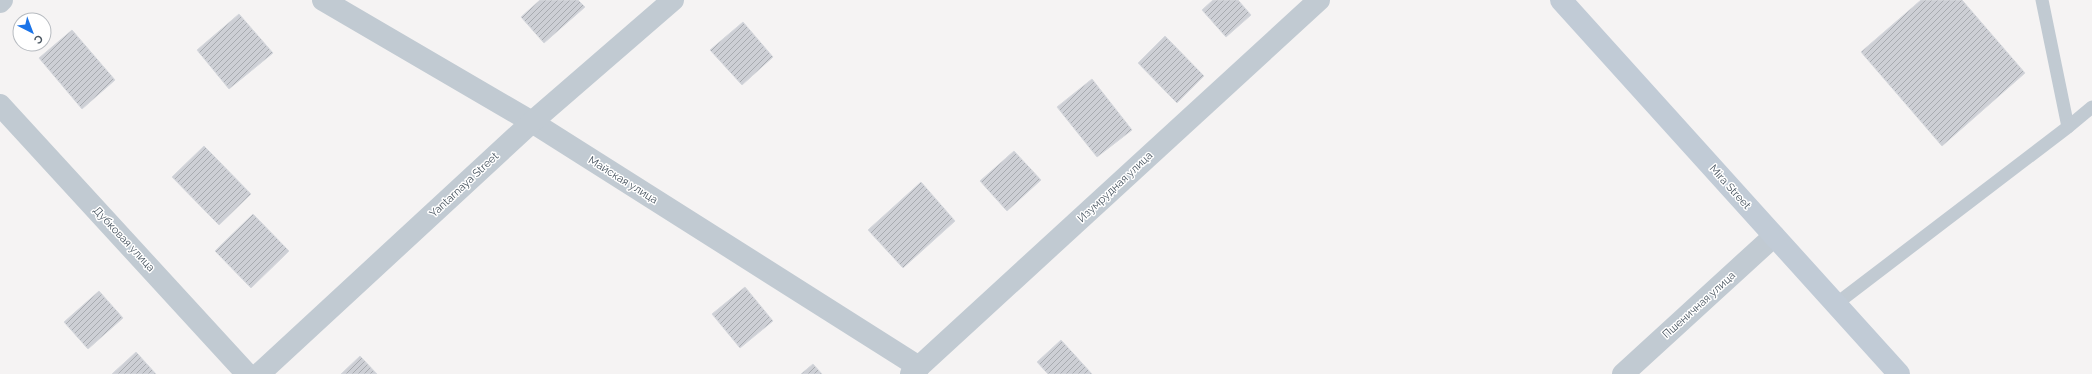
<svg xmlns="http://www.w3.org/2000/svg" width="2092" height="374" viewBox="0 0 2092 374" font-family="Raleway,sans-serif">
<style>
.building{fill:url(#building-hatch);stroke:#d7d9de}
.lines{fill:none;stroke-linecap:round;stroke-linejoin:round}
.service{stroke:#c1cad2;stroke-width:13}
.minor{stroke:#c1cad2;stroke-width:22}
.secondary{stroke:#c1cbd6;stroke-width:22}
.labels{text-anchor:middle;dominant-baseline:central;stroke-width:3;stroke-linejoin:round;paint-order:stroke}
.street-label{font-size:11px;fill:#4a5661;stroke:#fff}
</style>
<defs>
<pattern id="building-hatch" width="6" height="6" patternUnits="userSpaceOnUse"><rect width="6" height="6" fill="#cdcfd5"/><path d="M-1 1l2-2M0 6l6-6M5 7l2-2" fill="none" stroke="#a8abb0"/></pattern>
</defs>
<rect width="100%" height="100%" fill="#f5f3f3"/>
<g class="building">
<polygon points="540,0 578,0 585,7 544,43 521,17"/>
<polygon points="1213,0 1238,0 1251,15 1226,37 1202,10"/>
<polygon points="1921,0 1962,0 2025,73 1942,146 1861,52"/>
<polygon points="239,14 273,53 229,89 197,50"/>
<polygon points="743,22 773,57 742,85 710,50"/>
<polygon points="72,30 115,80 82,109 39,58"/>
<polygon points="1165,36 1204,76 1177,103 1138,63"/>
<polygon points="1092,79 1132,130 1097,157 1057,107"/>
<polygon points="204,146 251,194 219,225 172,177"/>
<polygon points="1014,151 1041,180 1007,211 980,181"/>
<polygon points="921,182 955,221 903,268 868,230"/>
<polygon points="253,214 289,251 251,288 215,251"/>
<polygon points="745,287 773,321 740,348 712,314"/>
<polygon points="99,291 123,318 88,349 64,322"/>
<polygon points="1061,340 1092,374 1048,374 1037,362"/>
<polygon points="136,352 156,374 112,374"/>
<polygon points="360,356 377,374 341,374"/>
<polygon points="813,364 822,374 801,374"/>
</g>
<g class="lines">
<g class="service">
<polyline points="2042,0 2068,127"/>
<polyline points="1836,304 2068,127 2092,107"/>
</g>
<g class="minor">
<polyline points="323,0 532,122 919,367"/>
<polyline points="0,2 2,0"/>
<polyline points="0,105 247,374"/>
<polyline points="259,374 532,122 673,0"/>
<polyline points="911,374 1319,0"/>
<polyline points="1623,374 1774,236"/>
</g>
<polyline class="secondary" points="1561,0 1899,374"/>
</g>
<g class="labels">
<g class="street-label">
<text transform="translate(623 180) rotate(32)">Майская улица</text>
<text transform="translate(464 185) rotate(-43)">Yantarnaya Street</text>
<text transform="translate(1115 187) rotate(-43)">Изумрудная улица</text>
<text transform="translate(1730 187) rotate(48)">Mira Street</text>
<text transform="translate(124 239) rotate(47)">Дубковая улица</text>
<text transform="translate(1699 305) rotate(-42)">Пшеничная улица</text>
</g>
</g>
<g transform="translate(32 32) rotate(138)"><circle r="19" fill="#ffffff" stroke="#b7bbc0"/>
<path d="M0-3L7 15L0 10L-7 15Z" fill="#1a73e8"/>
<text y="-6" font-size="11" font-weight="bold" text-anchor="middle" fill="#4a5661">С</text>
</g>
</svg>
